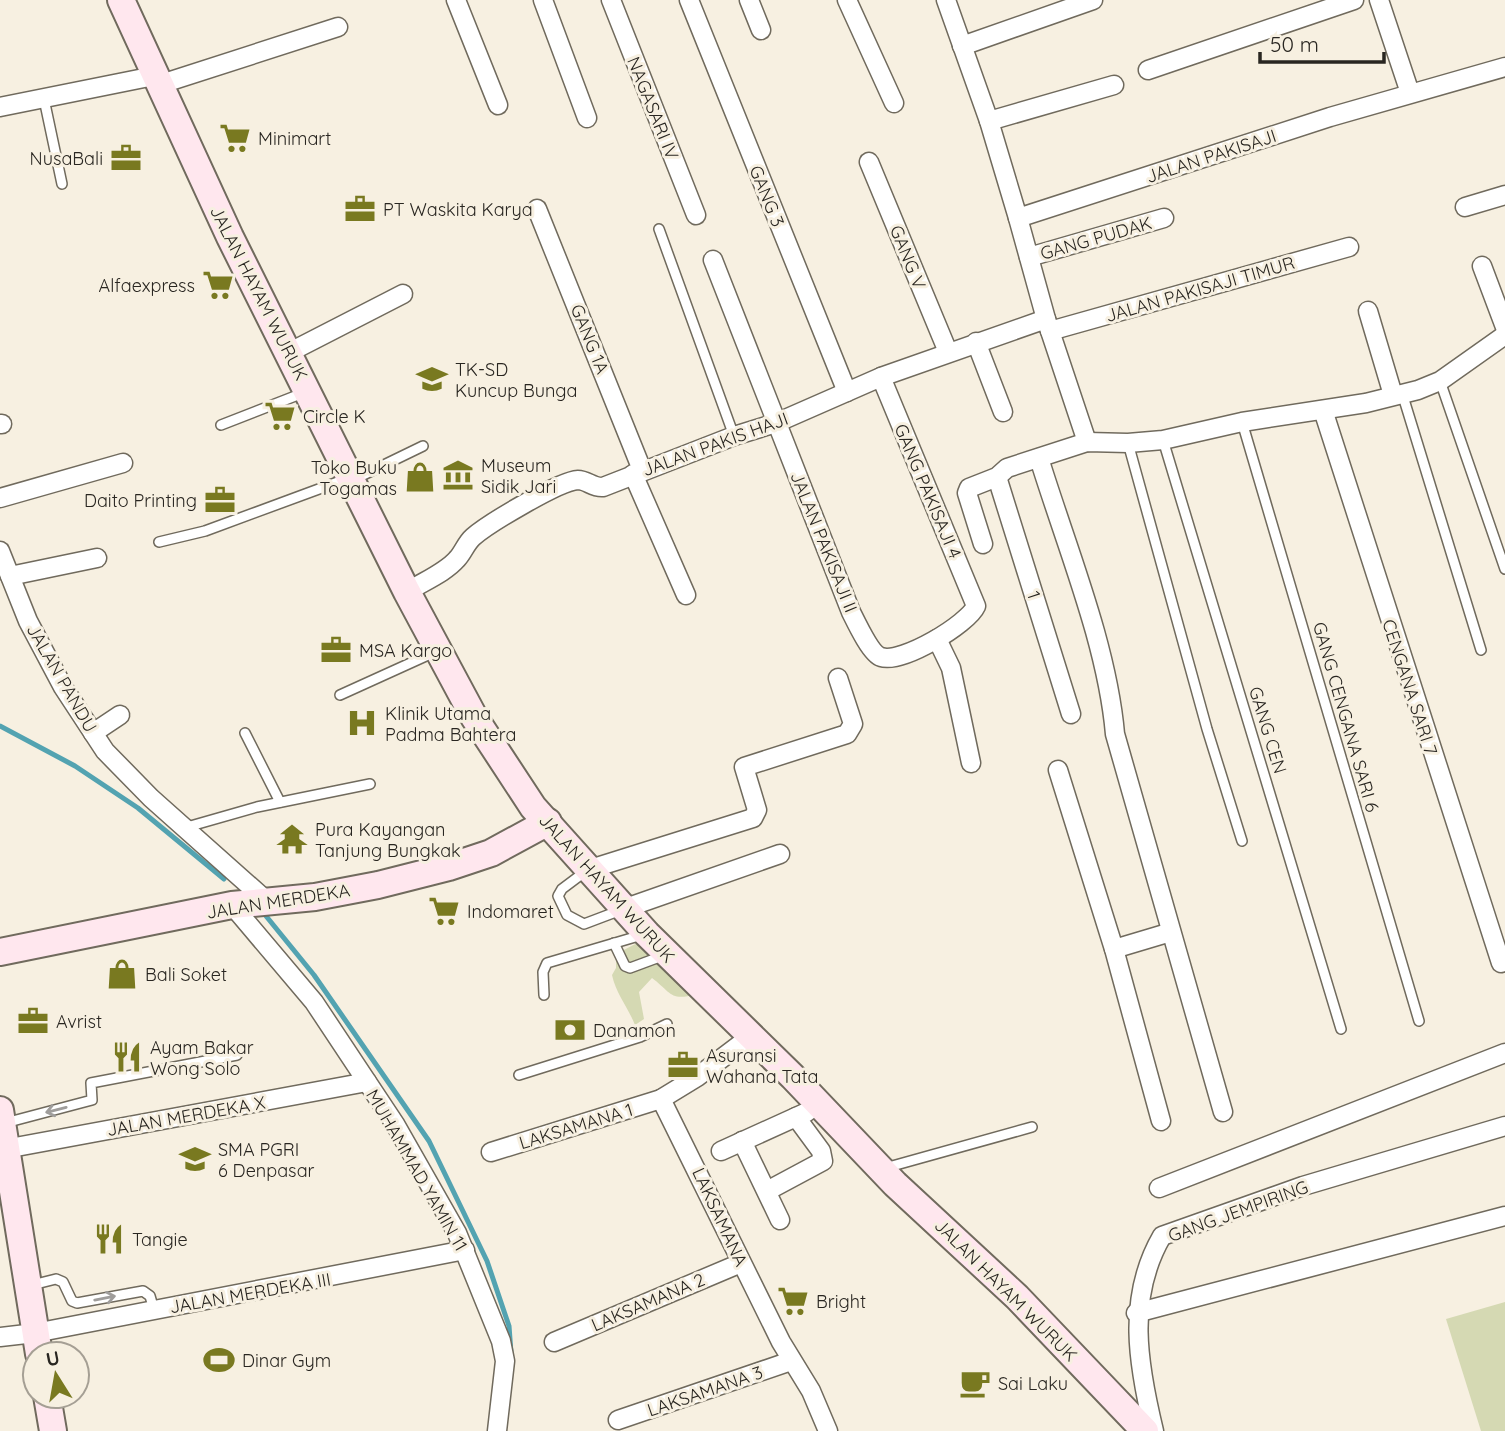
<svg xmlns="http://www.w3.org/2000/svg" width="1505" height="1431" viewBox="0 0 1505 1431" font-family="Quicksand,sans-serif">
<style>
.green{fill:#d5d9b3}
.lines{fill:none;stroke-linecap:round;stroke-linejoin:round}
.stream{stroke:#53a3b1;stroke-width:5}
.service-casing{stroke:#706a5d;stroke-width:12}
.minor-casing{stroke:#706a5d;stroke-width:21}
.secondary-casing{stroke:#706a5d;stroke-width:30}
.service{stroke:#fff;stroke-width:9}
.minor{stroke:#fff;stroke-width:18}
.secondary{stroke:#ffe7ee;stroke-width:26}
.oneway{stroke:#9f9d9b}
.labels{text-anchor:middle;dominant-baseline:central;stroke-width:6;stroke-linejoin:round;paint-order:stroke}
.street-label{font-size:18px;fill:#292621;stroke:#f7f0e1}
.poi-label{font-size:18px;fill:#292621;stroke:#f7f0e1;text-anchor:start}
</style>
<rect width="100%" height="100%" fill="#f7f0e1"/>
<g class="green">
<path d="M643 940 696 994C670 1002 671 992 652 978L639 992 644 1019 635 1025C628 1007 616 994 612 975L616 968V954Z"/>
<polygon points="1505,1302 1505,1431 1481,1431 1446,1319"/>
</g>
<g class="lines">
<g class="stream">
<polyline points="0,726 75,766 138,808 224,879"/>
<polyline points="266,916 314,975 429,1141 487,1261 509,1326 511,1353"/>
</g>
<g class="service-casing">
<g id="service">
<polyline points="44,99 62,184"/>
<polyline points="659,229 734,436"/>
<polyline points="1440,381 1505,569"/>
<polyline points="1402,393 1481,650"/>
<polyline points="1242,422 1419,1021"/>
<polyline points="221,425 303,393"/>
<polyline points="1163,440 1341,1029"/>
<polyline points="1128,443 1207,729 1242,841"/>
<polyline points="355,479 423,446"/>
<polyline points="159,542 205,531 346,479"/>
<polyline points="340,695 437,651"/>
<polyline points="245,733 280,802"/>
<polyline points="187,827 257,807 370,784"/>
<polyline points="586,871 562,889 558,896 567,915 584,924 621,910"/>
<polyline points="614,943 625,966 630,968 665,955"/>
<polyline points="544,995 543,972 547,963 642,935"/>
<polyline points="519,1075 640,1037 667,1024"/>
<polyline points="5,1123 92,1100 91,1083 237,1055"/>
<polyline points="885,1168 1032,1127"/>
<polyline points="32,1285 56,1279 63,1282 72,1301 77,1303 143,1291 150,1296 154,1310"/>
</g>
</g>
<g class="minor-casing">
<g id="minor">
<polyline points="456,0 498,105"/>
<polyline points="543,0 587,118"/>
<polyline points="611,0 696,215"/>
<polyline points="689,0 847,392"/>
<polyline points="749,0 761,30"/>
<polyline points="847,0 894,103"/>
<polyline points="946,0 989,121 1018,218"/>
<polyline points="1379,0 1410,93"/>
<polyline points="962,46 1093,0"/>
<polyline points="1148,70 1354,0"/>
<polyline points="158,85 338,27"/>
<polyline points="0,107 154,76"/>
<polyline points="989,121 1114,85"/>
<polyline points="869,162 948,352"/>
<polyline points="1465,207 1505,195"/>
<polyline points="537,209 642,470"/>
<polyline points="1029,257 1164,218"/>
<path d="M713 260 851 612C856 622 871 654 881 657 902 664 968 624 976 606L881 377"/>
<polyline points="1482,266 1505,327"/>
<polyline points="1368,311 1393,395"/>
<polyline points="1050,331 1349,247"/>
<polyline points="976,342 1003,412"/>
<polyline points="290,352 403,294"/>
<polyline points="1323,410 1501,963"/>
<polyline points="0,424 2,424"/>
<polyline points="1087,442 1046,319 1018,218 1330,117 1505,67"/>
<path d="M1039 458C1066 546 1107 643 1115 734L1223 1112"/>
<polyline points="633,474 686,595"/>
<polyline points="997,477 1071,714"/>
<polyline points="0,498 123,463"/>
<polyline points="983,544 967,493 969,488 997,477 1007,468 1087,442 1128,443 1163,440 1242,422 1366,403 1418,390 1440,381 1505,335"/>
<polyline points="0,551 28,621 63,687 105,751 151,798 269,903"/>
<polyline points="10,576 97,558"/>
<path d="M407 592C422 582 445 573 457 559 463 553 466 543 473 537 488 524 559 481 578 480 587 480 593 488 603 487L734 436 776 423 881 377 1046 319"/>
<polyline points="937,639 951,668 971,763"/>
<polyline points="93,733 120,715"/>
<polyline points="1058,770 1114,949 1161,1121"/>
<polyline points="587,870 753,818 757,810 744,767 847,734 853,724 838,678"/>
<polyline points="232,905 314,1002 395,1124 457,1233 501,1341 505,1361 497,1431"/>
<polyline points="623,909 780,854"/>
<polyline points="1114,949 1171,932"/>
<polyline points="661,1099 781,1342 811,1391 828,1431"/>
<polyline points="742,1141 780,1220"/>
<polyline points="0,1150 367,1082"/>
<polyline points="721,1151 807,1112"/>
<polyline points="491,1152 661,1099 697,1077 750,1037"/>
<polyline points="1159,1188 1505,1053"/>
<polyline points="767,1191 823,1161 821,1151 796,1117"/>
<polyline points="1136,1313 1505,1216"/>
<polyline points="0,1337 35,1333 465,1250"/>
<polyline points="554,1342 741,1263"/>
<polyline points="618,1420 791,1361"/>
<path d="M1154 1431C1138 1365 1126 1298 1162 1236L1303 1186 1505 1126"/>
</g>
</g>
<g class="secondary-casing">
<g id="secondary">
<polyline points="121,0 230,237 407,592 474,717 533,807 647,934 793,1077 895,1184 1017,1297 1145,1431"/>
<polyline points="0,952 232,905 315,897 378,885 449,867 491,853 548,822"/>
<polyline points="0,1110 39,1354"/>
<polyline points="47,1396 53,1431"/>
</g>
</g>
<use href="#service" class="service"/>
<use href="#minor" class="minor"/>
<use href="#secondary" class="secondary"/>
</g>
<defs><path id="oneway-shaft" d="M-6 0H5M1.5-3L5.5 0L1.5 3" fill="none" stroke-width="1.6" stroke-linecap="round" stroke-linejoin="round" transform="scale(1.75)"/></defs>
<g class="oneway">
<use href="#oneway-shaft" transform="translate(56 1110) rotate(166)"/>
<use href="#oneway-shaft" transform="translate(105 1298) rotate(-11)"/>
</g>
<defs>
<g id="supermarket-bare" transform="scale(2.415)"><path d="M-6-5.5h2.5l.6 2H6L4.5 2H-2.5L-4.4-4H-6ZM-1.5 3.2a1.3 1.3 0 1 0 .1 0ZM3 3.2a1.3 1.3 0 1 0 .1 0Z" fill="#797920" stroke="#f7f0e1" stroke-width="2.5" paint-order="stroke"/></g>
<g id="office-bare" transform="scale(2.415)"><path d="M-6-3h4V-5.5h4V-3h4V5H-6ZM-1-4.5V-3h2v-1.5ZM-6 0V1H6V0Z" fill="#797920" stroke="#f7f0e1" stroke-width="2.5" paint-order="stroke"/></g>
<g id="school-bare" transform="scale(2.415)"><path d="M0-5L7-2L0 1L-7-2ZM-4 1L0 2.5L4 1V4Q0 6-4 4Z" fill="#797920" stroke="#f7f0e1" stroke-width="2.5" paint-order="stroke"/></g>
<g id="museum-bare" transform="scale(2.415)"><path d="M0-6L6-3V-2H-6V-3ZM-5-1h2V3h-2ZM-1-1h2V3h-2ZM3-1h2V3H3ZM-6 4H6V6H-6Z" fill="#797920" stroke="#f7f0e1" stroke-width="2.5" paint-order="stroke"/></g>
<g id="shop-bare" transform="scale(2.415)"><path d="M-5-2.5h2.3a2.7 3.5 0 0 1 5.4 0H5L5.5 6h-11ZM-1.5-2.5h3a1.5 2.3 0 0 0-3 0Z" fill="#797920" stroke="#f7f0e1" stroke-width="2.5" paint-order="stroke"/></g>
<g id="hospital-bare" transform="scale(2.415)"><path d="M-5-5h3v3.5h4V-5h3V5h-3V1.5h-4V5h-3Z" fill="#797920" stroke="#f7f0e1" stroke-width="2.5" paint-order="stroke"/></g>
<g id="temple-bare" transform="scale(2.415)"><path d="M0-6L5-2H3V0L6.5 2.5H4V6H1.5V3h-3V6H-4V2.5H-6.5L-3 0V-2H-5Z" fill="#797920" stroke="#f7f0e1" stroke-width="2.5" paint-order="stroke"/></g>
<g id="bank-bare" transform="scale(2.415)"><path d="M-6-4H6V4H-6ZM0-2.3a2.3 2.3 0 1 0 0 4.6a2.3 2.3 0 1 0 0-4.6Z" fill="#797920" stroke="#f7f0e1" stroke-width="2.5" paint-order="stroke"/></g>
<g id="restaurant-bare" transform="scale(2.415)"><path d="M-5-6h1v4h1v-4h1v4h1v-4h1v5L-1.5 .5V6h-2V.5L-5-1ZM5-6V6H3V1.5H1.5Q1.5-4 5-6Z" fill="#797920" stroke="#f7f0e1" stroke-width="2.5" paint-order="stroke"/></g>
<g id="stadium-bare" transform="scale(2.415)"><path d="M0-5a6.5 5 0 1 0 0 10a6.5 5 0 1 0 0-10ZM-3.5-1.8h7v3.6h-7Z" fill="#797920" stroke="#f7f0e1" stroke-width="2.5" paint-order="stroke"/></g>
<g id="cafe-bare" transform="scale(2.415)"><path d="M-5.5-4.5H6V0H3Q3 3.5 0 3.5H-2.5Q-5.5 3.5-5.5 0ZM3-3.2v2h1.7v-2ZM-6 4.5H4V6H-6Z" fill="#797920" stroke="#f7f0e1" stroke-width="2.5" paint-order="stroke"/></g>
</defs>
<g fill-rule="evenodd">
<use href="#supermarket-bare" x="235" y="138"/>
<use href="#office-bare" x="126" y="158"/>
<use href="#office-bare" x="360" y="209"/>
<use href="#supermarket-bare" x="218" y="285"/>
<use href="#school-bare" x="432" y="379"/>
<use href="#supermarket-bare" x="280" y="416"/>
<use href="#museum-bare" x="458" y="475"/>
<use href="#shop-bare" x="420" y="477"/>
<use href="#office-bare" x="220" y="500"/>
<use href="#office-bare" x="336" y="650"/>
<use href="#hospital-bare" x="362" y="723"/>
<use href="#temple-bare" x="292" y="839"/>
<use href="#supermarket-bare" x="444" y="911"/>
<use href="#shop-bare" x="122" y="974"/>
<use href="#office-bare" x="33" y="1021"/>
<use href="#bank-bare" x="570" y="1030"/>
<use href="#restaurant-bare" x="127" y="1057"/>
<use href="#office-bare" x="683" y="1065"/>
<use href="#school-bare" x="195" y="1159"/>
<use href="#restaurant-bare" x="109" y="1239"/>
<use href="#supermarket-bare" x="793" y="1301"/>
<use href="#stadium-bare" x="219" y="1360"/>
<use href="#cafe-bare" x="975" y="1383"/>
</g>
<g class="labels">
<g class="street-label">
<text transform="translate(653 108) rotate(68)">NAGASARI IV</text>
<text transform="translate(1211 156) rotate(-18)">JALAN PAKISAJI</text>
<text transform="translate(767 196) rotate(68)">GANG 3</text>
<text transform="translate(1096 238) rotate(-16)">GANG PUDAK</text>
<text transform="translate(908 257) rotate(68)">GANG V</text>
<text transform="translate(1200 289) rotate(-16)">JALAN PAKISAJI TIMUR</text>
<text transform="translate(259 293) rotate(63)">JALAN HAYAM WURUK</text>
<text transform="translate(590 339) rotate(68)">GANG 1A</text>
<text transform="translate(715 444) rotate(-20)">JALAN PAKIS HAJI</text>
<text transform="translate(928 491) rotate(67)">GANG PAKISAJI 4</text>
<text transform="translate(824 542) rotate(68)">JALAN PAKISAJI II</text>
<text transform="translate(1034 595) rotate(72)">1</text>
<text transform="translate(62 678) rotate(60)">JALAN PANDU</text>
<text transform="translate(1410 687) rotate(72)">CENGANA SARI 7</text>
<text transform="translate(1346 717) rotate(74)">GANG CENGANA SARI 6</text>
<text transform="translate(1268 730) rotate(73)">GANG CEN</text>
<text transform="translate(607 888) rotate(48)">JALAN HAYAM WURUK</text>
<text transform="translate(278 901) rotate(-9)">JALAN MERDEKA</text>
<text transform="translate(186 1116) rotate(-10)">JALAN MERDEKA X</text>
<text transform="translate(576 1126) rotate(-17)">LAKSAMANA 1</text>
<text transform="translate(417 1170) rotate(60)">MUHAMMAD YAMIN 11</text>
<text transform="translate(1238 1211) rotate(-20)">GANG JEMPIRING</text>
<text transform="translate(720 1217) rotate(65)">LAKSAMANA</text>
<text transform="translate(1006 1290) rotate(45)">JALAN HAYAM WURUK</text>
<text transform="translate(250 1293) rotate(-10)">JALAN MERDEKA III</text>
<text transform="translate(648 1302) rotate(-23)">LAKSAMANA 2</text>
<text transform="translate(705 1391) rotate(-19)">LAKSAMANA 3</text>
</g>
<g class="poi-label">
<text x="258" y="138">Minimart</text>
<text x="103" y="158" text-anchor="end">NusaBali</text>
<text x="383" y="209">PT Waskita Karya</text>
<text x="195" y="285" text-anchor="end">Alfaexpress</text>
<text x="455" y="369">TK-SD<tspan x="455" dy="21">Kuncup Bunga</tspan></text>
<text x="303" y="416">Circle K</text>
<text x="481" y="465">Museum<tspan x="481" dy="21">Sidik Jari</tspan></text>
<text x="397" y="467" text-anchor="end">Toko Buku<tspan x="397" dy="21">Togamas</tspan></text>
<text x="197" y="500" text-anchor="end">Daito Printing</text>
<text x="359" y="650">MSA Kargo</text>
<text x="385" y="713">Klinik Utama<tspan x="385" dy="21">Padma Bahtera</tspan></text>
<text x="315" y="829">Pura Kayangan<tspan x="315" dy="21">Tanjung Bungkak</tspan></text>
<text x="467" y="911">Indomaret</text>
<text x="145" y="974">Bali Soket</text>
<text x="56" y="1021">Avrist</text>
<text x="593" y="1030">Danamon</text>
<text x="150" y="1047">Ayam Bakar<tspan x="150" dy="21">Wong Solo</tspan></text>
<text x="706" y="1055">Asuransi<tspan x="706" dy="21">Wahana Tata</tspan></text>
<text x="218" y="1149">SMA PGRI<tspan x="218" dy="21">6 Denpasar</tspan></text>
<text x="132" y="1239">Tangie</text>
<text x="816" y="1301">Bright</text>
<text x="242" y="1360">Dinar Gym</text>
<text x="998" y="1383">Sai Laku</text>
</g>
</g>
<g transform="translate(56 1375) rotate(349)"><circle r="33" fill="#f7f0e1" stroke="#a59f94" stroke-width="2"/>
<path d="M0-5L12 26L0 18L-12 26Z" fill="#797920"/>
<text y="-10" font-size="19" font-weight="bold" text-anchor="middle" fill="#292621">U</text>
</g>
<path d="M1260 52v10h124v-10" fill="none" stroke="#292621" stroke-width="3.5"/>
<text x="1270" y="52" font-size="21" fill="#292621" stroke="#f7f0e1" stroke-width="5" paint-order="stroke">50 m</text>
</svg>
